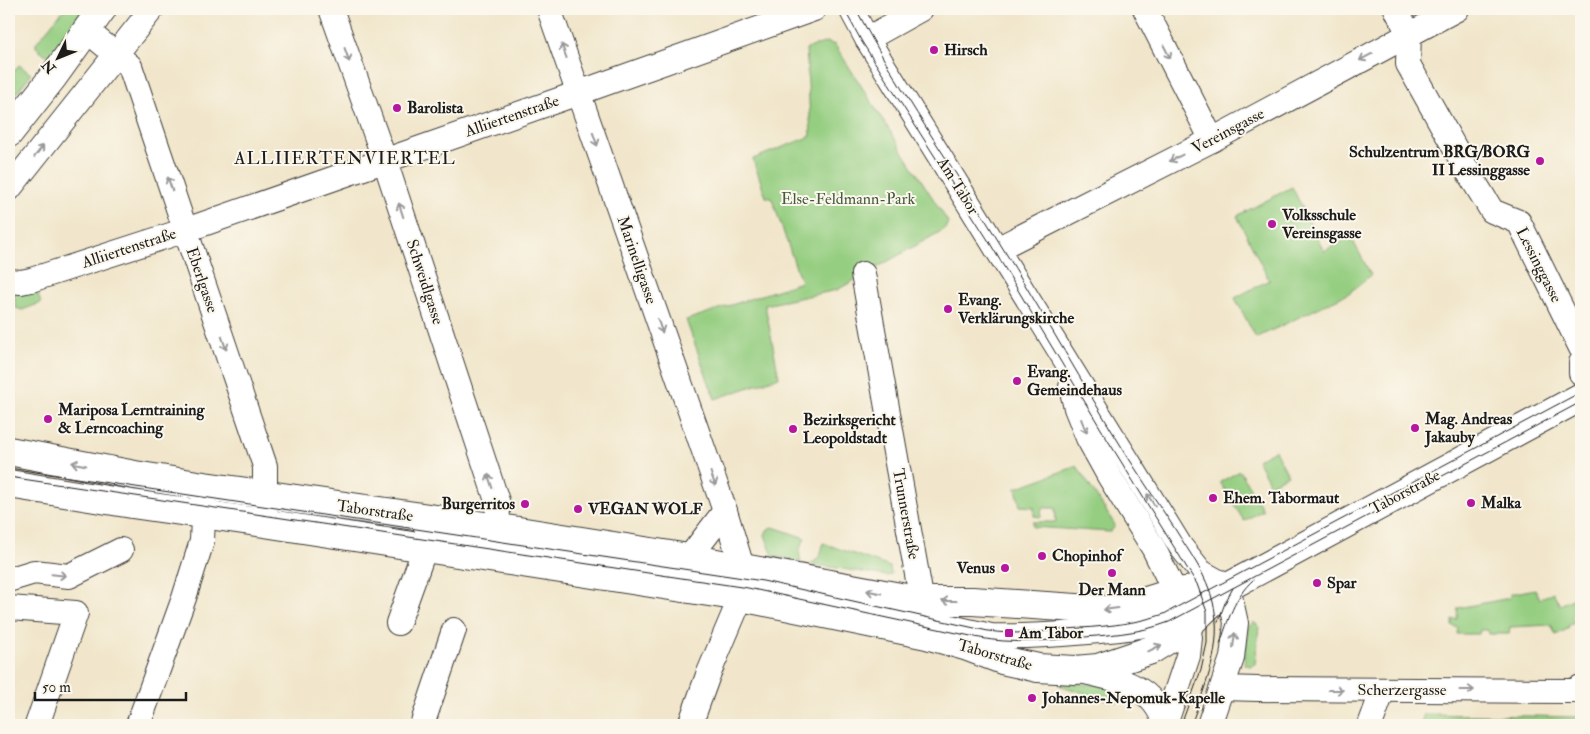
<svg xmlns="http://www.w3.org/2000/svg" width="1590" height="734" viewBox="0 0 1590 734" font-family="'IM FELL Double Pica',serif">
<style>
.green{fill:#95ce81;stroke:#58754e}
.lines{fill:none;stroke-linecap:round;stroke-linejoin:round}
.minor-casing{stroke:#3c3a36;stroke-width:26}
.major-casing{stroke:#3c3a36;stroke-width:30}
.minor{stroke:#fff;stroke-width:24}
.major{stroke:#fff;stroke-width:28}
.tram{stroke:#1c1c1c;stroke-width:1}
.oneway{stroke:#999}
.poi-dot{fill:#b5179e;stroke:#fbf7ec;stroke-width:2}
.labels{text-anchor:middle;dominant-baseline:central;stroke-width:4;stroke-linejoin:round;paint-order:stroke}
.poi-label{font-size:16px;font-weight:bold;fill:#1c1c1c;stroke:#fbf7ec;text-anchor:start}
.street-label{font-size:16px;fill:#1c1c1c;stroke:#fbf7ec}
.park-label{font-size:16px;fill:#465a3f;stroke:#fbf7ec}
.neighbourhood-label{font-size:18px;letter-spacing:1px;fill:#1c1c1c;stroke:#fbf7ec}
</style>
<rect width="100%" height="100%" fill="#fbf7ec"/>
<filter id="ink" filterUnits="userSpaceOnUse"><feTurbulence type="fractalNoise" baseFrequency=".02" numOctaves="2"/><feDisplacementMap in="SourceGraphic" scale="10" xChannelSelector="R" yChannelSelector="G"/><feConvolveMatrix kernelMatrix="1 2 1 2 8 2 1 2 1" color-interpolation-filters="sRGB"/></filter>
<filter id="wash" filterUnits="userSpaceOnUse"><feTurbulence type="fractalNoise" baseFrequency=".0096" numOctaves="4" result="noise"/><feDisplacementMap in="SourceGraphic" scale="20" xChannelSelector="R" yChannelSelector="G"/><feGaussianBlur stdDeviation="1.12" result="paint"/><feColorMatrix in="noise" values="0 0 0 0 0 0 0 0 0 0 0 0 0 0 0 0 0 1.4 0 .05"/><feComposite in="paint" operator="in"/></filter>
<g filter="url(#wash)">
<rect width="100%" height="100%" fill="#f1e6cb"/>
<g class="green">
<polygon points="64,9 83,9 55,54 46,55 36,47 36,43"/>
<polygon points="827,42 835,45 948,222 945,229 837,290 765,305 779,377 715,399 686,320 801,282 772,199 766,197 753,159 811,136 806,49"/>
<polygon points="19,65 31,74 9,103 9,78"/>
<polygon points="1292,187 1324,251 1351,237 1371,275 1349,293 1256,338 1235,298 1269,280 1237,216"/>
<polygon points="34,290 37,292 41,303 22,310 16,308 14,294"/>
<polygon points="1275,450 1288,475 1270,484 1257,460"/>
<polygon points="1077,466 1115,525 1114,528 1110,532 1033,527 1033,522 1056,522 1055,508 1042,508 1041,517 1034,516 1034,507 1020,506 1016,488"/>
<polygon points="1240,471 1263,510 1244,521 1220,482"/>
<path d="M773 527 805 538C800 547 798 552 801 562L773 556 765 535 767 530Z"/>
<path d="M823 543 890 567 891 574 887 576 811 564C820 558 822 553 823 543Z"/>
<polygon points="1535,589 1540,599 1553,592 1560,605 1581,595 1581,610 1571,616 1574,622 1568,626 1569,628 1556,635 1551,625 1510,627 1509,634 1489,634 1488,630 1480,630 1479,634 1457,634 1458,628 1452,626 1452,620 1457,619 1458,608 1510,598 1510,594"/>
<polygon points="1253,622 1259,626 1255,664 1250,666 1244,664 1248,627"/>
<polygon points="1060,683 1102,685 1134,693 1117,702 1105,700 1059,685"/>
<polygon points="1424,714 1581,717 1581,725 1420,725"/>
</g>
</g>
<g filter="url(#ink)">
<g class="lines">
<g class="minor-casing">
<g id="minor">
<polyline points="331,9 385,161 498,504 497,545"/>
<polyline points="549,9 725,511 742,567 741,597 708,675 690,725"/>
<polyline points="851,9 867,39 1181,547 1201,572 1228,587"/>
<polyline points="1145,9 1212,140"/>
<polyline points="1396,9 1409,34 1408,64 1467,170 1492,211 1519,222 1581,348"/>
<polyline points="86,30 130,66 265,466 265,513"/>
<polyline points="867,39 921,9"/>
<polyline points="9,189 152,9"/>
<polyline points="997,249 1212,140 1457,9"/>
<polyline points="863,274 925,619"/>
<polyline points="9,281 21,282 31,280 186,230 567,97 814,9"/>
<polyline points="1581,363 1581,373"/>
<polyline points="1071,387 1076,408 1088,438 1109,476 1154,549 1175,592 1188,625 1190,638 1188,656 1165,725"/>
<path d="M426 535 760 585 991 636C1024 637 1055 635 1088 632 1109 630 1132 629 1153 623 1175 616 1194 602 1215 592"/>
<polyline points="689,558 725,511"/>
<polyline points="11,579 34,572 69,576 121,550"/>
<polyline points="9,608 76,613 37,725"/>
<polyline points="398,623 425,548 427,531"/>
<path d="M1080 671C1116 679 1154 684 1165 725"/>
<polyline points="1223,688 1258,689 1573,691 1581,687"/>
<polyline points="138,725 184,598 202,541 204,495"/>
<polyline points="422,725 454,630"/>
<polyline points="1209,725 1232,658 1236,623 1228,587"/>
<polyline points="1370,725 1383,690"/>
</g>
</g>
<g class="major-casing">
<g id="major">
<polyline points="9,133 53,77 102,9"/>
<polyline points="9,451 135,475 204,486 499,528 689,558 922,601 972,601 1106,610 1133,605 1175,592 1228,587"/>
<polyline points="9,484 132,504 264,523 741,597 927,635 965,646 1002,660 1038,668 1075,670 1098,668 1151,650 1182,631 1228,587 1581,397"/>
</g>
</g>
<use href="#minor" class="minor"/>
<use href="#major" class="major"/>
<g class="tram">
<polyline points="844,9 862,42 988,240 1107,439 1197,584 1207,612 1207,643 1201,670 1181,725"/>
<path d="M856 9C893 80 940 148 983 216 1027 286 1068 358 1110 428 1131 463 1153 496 1175 529 1189 552 1207 575 1213 602 1224 646 1205 685 1191 725"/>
<path d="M9 468 763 581 988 631C1014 635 1040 632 1065 629 1099 627 1132 625 1164 614L1581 392"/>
<path d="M9 477 748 588 980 638C1011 644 1042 641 1073 638 1106 635 1138 634 1169 622L1581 402"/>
<polyline points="1218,622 1225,603 1233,588"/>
<path d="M1220 644C1228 621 1234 597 1253 580"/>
</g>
</g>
<defs><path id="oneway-shaft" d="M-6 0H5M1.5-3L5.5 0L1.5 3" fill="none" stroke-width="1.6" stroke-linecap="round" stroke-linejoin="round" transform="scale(1.25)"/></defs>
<g class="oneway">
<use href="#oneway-shaft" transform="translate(564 51) rotate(-110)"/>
<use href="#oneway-shaft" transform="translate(1167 52) rotate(63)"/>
<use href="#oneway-shaft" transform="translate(347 55) rotate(71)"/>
<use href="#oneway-shaft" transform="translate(1366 57) rotate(152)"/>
<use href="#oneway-shaft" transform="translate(595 139) rotate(71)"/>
<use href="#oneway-shaft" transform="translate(39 151) rotate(-52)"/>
<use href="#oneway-shaft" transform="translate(1176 158) rotate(153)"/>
<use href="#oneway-shaft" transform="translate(170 184) rotate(-109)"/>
<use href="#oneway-shaft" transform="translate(401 210) rotate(-108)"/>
<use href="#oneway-shaft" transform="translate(660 326) rotate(71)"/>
<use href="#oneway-shaft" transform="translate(224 343) rotate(71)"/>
<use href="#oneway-shaft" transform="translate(1084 426) rotate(68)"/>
<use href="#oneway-shaft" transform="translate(79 464) rotate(-169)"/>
<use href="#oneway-shaft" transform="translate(713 479) rotate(71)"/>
<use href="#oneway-shaft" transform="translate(490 481) rotate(-108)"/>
<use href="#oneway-shaft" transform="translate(1151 500) rotate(-122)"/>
<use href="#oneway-shaft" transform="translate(59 575) rotate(6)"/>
<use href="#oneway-shaft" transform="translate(874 592) rotate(-169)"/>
<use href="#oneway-shaft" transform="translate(949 601) rotate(-180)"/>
<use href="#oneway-shaft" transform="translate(1111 609) rotate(173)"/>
<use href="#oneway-shaft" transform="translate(1234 640) rotate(-83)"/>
<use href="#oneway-shaft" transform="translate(1155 648) rotate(-26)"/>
<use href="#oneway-shaft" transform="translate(1336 690)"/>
<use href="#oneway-shaft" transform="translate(1467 690)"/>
</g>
</g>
<g class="poi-dot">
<circle cx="934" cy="50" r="5"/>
<circle cx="397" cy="108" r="5"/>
<circle cx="1540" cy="161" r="5"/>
<circle cx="1272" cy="224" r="5"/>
<circle cx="948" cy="309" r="5"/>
<circle cx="1017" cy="381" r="5"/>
<circle cx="48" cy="419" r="5"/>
<circle cx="1415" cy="428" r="5"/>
<circle cx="793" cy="429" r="5"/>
<circle cx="1213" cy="498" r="5"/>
<circle cx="1471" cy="503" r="5"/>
<circle cx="525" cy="504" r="5"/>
<circle cx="578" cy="509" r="5"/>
<circle cx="1042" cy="556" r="5"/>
<circle cx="1005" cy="568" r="5"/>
<circle cx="1112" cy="573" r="5"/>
<circle cx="1317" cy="583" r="5"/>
<rect x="1004" y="628" width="10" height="10" rx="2.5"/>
<circle cx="1032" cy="698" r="5"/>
</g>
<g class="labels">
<g class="poi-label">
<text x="944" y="50">Hirsch</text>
<text x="407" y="108">Barolista</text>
<text x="1530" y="152" text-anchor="end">Schulzentrum BRG/BORG<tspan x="1530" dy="18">II Lessinggasse</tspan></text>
<text x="1282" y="215">Volksschule<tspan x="1282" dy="18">Vereinsgasse</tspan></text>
<text x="958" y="300">Evang.<tspan x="958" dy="18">Verklärungskirche</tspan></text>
<text x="1027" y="372">Evang.<tspan x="1027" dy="18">Gemeindehaus</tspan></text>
<text x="58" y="410">Mariposa Lerntraining<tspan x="58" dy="18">&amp; Lerncoaching</tspan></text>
<text x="1425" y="419">Mag. Andreas<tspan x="1425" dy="18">Jakauby</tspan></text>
<text x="803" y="420">Bezirksgericht<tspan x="803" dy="18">Leopoldstadt</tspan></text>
<text x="1223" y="498">Ehem. Tabormaut</text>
<text x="1481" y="503">Malka</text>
<text x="515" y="504" text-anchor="end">Burgerritos</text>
<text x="588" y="509">VEGAN WOLF</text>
<text x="1052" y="556">Chopinhof</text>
<text x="995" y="568" text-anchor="end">Venus</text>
<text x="1327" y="583">Spar</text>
<text x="1112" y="590" text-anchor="middle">Der Mann</text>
<text x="1019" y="633">Am Tabor</text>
<text x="1042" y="698">Johannes-Nepomuk-Kapelle</text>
</g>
<g class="street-label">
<text transform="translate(512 116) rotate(-19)">Alliiertenstraße</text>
<text transform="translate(1228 131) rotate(-28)">Vereinsgasse</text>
<text transform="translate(958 186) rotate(58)">Am Tabor</text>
<text transform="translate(129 248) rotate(-18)">Alliiertenstraße</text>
<text transform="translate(637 260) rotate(71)">Marinelligasse</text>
<text transform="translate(1539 265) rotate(63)">Lessinggasse</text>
<text transform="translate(202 280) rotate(71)">Eberlgasse</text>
<text transform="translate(425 282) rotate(72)">Schweidlgasse</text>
<text transform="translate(1405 492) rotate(-28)">Taborstraße</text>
<text transform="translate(375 511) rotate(8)">Taborstraße</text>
<text transform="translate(906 514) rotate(80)">Trunnerstraße</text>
<text transform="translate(995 655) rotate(16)">Taborstraße</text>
<text x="1402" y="690">Scherzergasse</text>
</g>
<g class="park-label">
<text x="848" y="199">Else-Feldmann-Park</text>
</g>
<g class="neighbourhood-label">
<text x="345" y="158">ALLIIERTENVIERTEL</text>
</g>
</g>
<rect width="1590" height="734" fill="none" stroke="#fbf7ec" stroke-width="30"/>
<g transform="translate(58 58) rotate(227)" stroke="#fbf7ec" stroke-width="4" paint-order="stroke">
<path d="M0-4L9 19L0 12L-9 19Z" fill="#1c1c1c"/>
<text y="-8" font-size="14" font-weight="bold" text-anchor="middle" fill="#1c1c1c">N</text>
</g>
<path d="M35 692v8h151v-8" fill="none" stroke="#1c1c1c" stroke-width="2.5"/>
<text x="42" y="692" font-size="15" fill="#1c1c1c" stroke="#fbf7ec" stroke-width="4" paint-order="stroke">50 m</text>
</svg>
